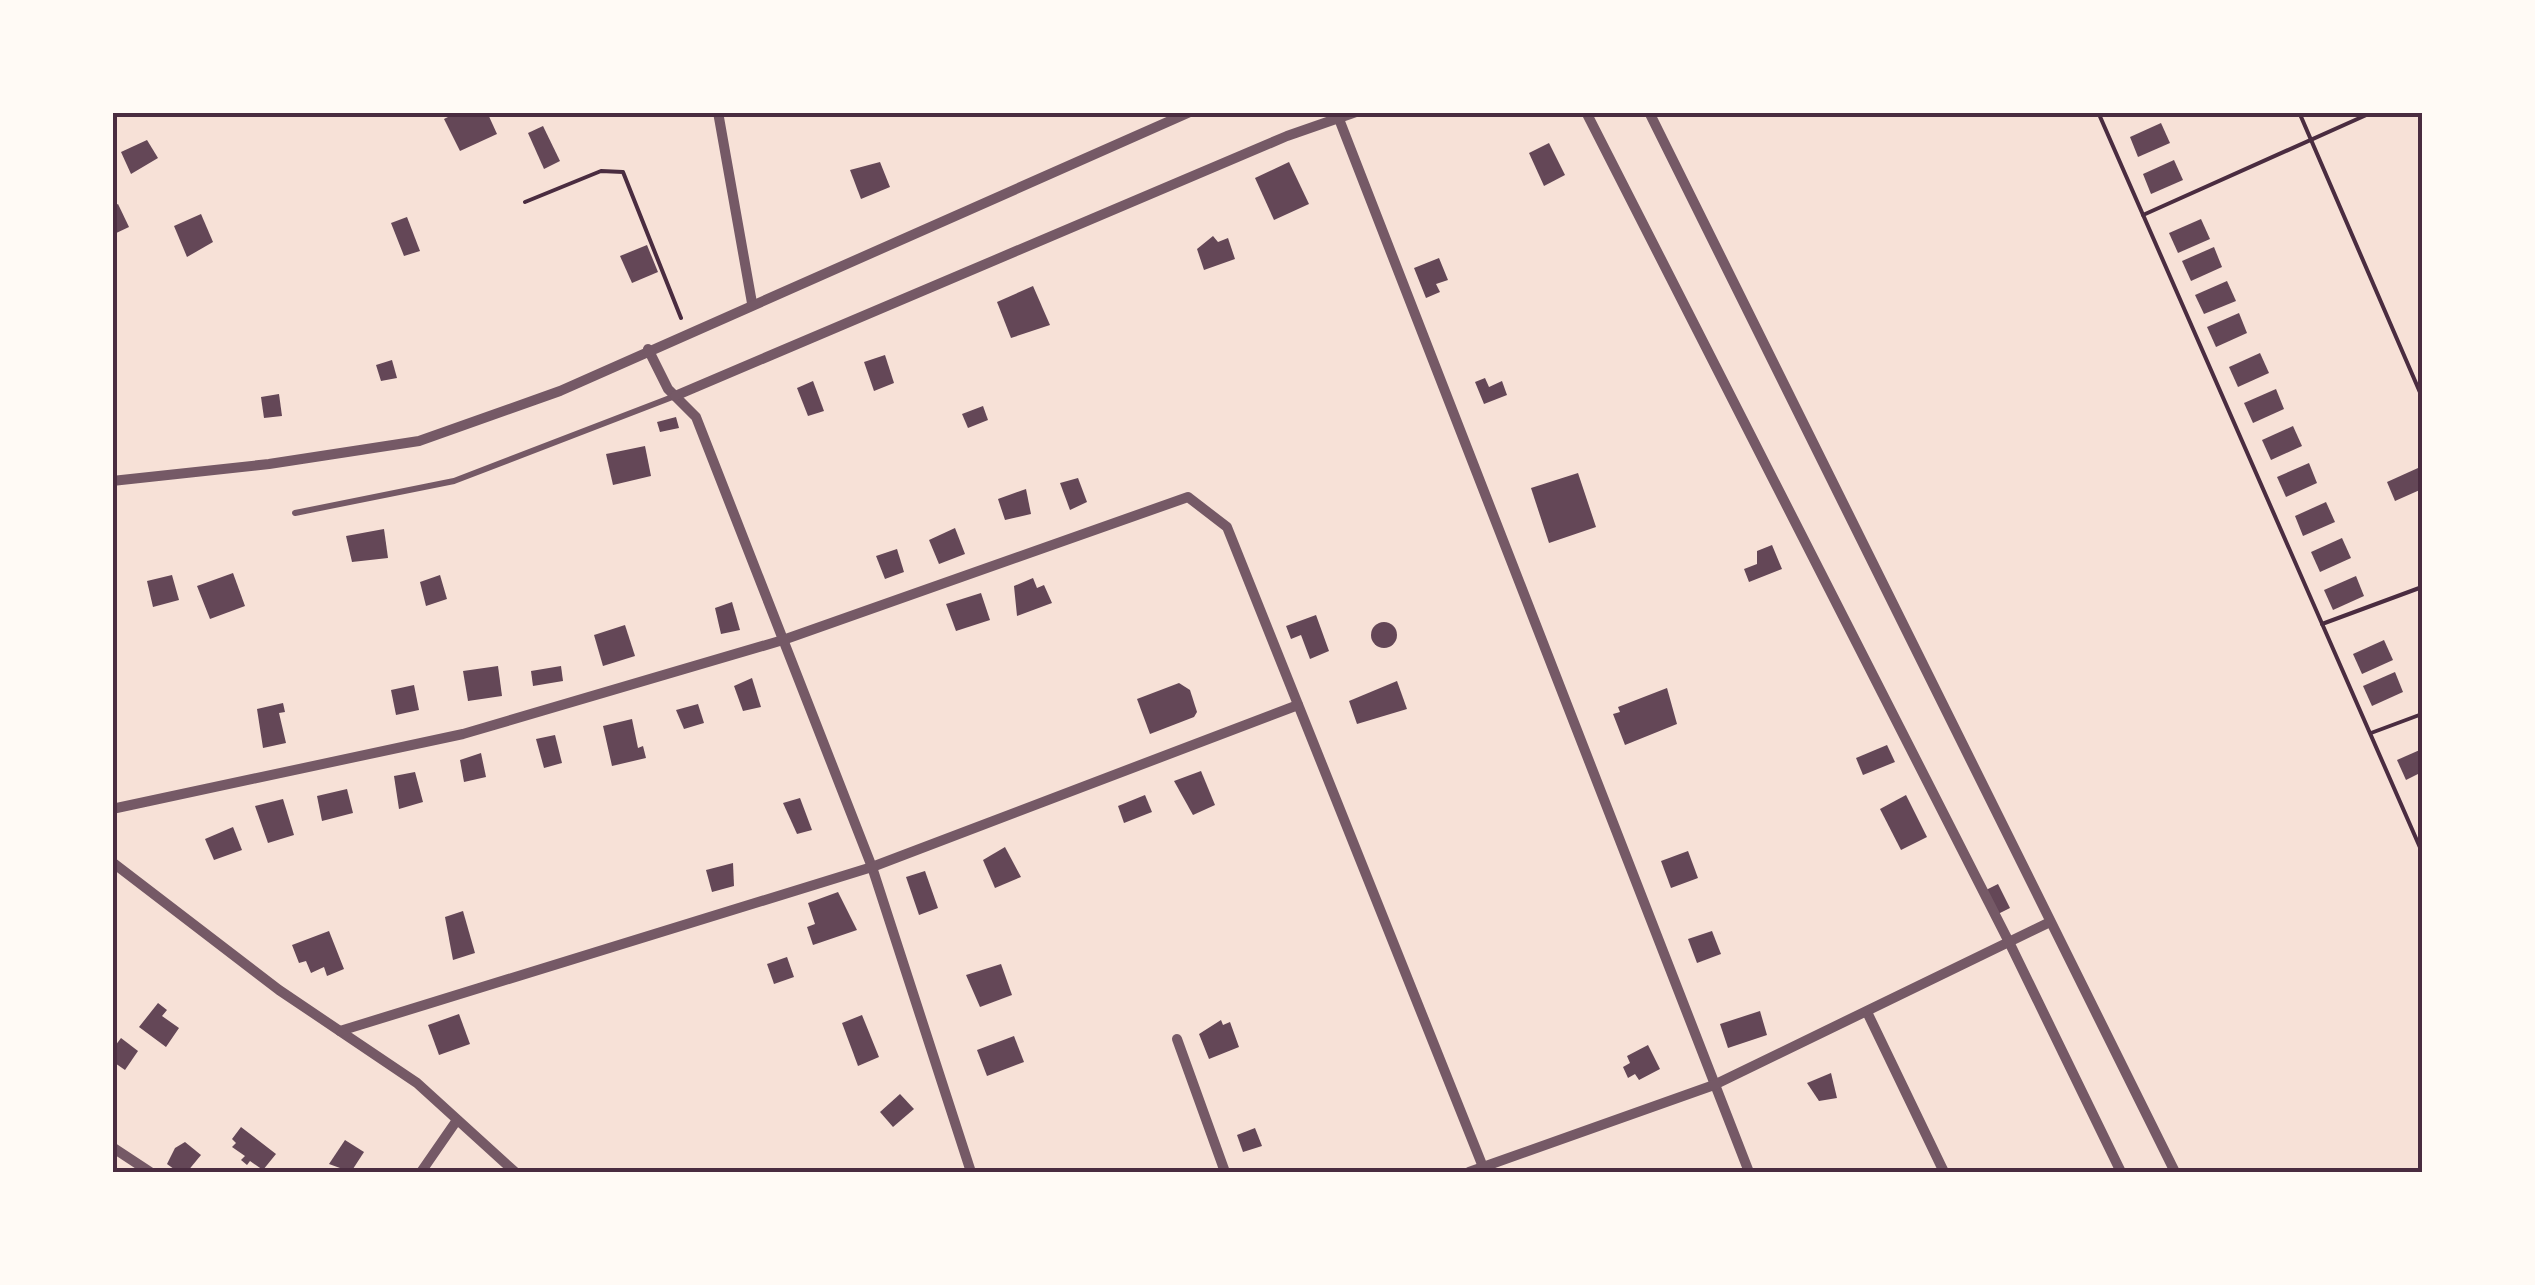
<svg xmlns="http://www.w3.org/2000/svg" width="2535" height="1285" viewBox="0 0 2535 1285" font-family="'Source Sans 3',sans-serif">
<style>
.building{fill:#644757}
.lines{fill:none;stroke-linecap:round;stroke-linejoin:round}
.path{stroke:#4a2c40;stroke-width:4}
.service{stroke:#755966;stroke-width:6}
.minor{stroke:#755966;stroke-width:10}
.neatline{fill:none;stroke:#4a2c40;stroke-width:4}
</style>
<rect width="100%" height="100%" fill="#f7e1d7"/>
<g class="building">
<polygon points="458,112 487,112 497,134 460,151 444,119"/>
<polygon points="2161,123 2170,143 2138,157 2130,137"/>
<polygon points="543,126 560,161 544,169 528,133"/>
<polygon points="147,140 158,158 131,174 121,152"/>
<polygon points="1549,143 1565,175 1544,186 1529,153"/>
<polygon points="2174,160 2183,180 2151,194 2143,174"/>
<polygon points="880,162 890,187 861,199 850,170"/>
<polygon points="1289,162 1309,204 1274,220 1255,178"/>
<polygon points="118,204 129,227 112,235 112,207"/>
<polygon points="201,214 213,242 187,257 174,226"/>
<polygon points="407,217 420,251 404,256 391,223"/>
<polygon points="2201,219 2210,239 2178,253 2169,233"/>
<polygon points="1213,236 1218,242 1228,238 1235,259 1204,270 1197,249"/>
<polygon points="647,245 658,272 632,283 620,256"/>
<polygon points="2214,247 2222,267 2191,281 2182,261"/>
<polygon points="1439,258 1448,280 1436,284 1440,292 1426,298 1414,268"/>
<polygon points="2227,281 2236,301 2204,314 2195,295"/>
<polygon points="1033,286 1050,325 1011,338 997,302"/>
<polygon points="2239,313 2247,333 2216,347 2207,327"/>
<polygon points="2260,353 2269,373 2238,387 2229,367"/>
<polygon points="885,355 894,383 874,391 864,362"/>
<polygon points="392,360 397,378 381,381 376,365"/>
<polygon points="1485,378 1489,387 1502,381 1507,395 1484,404 1475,382"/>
<polygon points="813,381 824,411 808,416 797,388"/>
<polygon points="2276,389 2284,409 2253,423 2244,403"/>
<polygon points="279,394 282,416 264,418 261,397"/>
<polygon points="983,406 988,420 968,428 962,414"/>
<polygon points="676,417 679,428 660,432 657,422"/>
<polygon points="2293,426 2302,446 2271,460 2262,440"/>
<polygon points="645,446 651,476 613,485 606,454"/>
<polygon points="2309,463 2317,483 2286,497 2277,477"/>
<polygon points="2418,468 2422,489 2395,501 2387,482"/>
<polygon points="1578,473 1596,527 1549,543 1531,488"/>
<polygon points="1078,478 1087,502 1070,510 1060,483"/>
<polygon points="1026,489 1031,514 1005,520 998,499"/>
<polygon points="2326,502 2335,522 2303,536 2295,516"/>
<polygon points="955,528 965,554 939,564 929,540"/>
<polygon points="384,529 388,558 352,562 346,536"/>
<polygon points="2342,538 2351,558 2320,572 2311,552"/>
<polygon points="1772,545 1782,569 1749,582 1744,569 1757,564 1757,551"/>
<polygon points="897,549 904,572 885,579 876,556"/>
<polygon points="233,573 245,606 210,619 197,586"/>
<polygon points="172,575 179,600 153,607 147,581"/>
<polygon points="440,575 447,599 426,606 420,582"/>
<polygon points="2356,576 2364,596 2333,610 2324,590"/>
<polygon points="1033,578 1037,588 1044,585 1052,603 1017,616 1014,586"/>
<polygon points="981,593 990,620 956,631 946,604"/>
<polygon points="732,602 740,630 721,634 715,608"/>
<polygon points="1316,615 1329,651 1310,659 1301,635 1291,639 1286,626"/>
<circle cx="1384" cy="635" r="13"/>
<polygon points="625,625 635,656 603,666 594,635"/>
<polygon points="2384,640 2393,660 2362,674 2353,654"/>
<polygon points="498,666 502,696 468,701 463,671"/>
<polygon points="561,666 563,681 533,686 531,671"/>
<polygon points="2395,672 2403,692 2372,706 2363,686"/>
<polygon points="752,678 761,707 743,711 734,686"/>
<polygon points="1397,681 1407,709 1357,724 1349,701"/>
<polygon points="1179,683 1190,690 1197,712 1194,717 1150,734 1137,699"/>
<polygon points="414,685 419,710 396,715 391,690"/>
<polygon points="1667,688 1677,724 1625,745 1613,714 1620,712 1618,707"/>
<polygon points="283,703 285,712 279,713 286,743 263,748 257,709"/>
<polygon points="698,704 704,723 684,729 676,710"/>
<polygon points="632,719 638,748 643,746 646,758 612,766 603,726"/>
<polygon points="555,735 562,763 544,768 536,739"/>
<polygon points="1887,745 1895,762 1863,775 1856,758"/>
<polygon points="2422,749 2422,772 2406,780 2397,760"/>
<polygon points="481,753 486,777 464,782 460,760"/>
<polygon points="1201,771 1215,805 1193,815 1174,781"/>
<polygon points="415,772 423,802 399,809 394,776"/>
<polygon points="347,789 353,813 322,821 317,796"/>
<polygon points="1145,795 1152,812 1124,823 1118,806"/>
<polygon points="1906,795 1927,837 1901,850 1880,809"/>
<polygon points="800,798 812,830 797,834 783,803"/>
<polygon points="283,799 294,835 268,843 255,806"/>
<polygon points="233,827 242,850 214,860 205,839"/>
<polygon points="1005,847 1021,877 995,888 983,860"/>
<polygon points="1688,851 1698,878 1671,888 1661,861"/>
<polygon points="733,863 734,886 712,892 706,870"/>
<polygon points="925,871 938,908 919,915 906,877"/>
<polygon points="1998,884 2010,908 1998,914 1986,890"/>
<polygon points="838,892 857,930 813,945 807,927 815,924 808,903"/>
<polygon points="463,911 475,953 453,960 445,917"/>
<polygon points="329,931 344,969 327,976 324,967 311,973 306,961 299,963 292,945"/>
<polygon points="1712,931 1721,954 1697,963 1688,939"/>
<polygon points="787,957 794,977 774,984 767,964"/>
<polygon points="1001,964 1012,995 980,1007 966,975"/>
<polygon points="158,1003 167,1010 162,1016 179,1028 166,1047 139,1027"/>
<polygon points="1760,1011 1767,1035 1728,1048 1720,1024"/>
<polygon points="459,1014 470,1044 439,1055 428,1025"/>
<polygon points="862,1015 879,1057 858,1066 842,1023"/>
<polygon points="1221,1020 1223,1025 1230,1022 1239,1047 1209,1059 1199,1034"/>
<polygon points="1014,1036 1024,1062 987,1076 977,1050"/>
<polygon points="121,1038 138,1051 125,1070 112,1061 112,1050"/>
<polygon points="1648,1045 1660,1069 1639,1080 1635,1074 1628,1078 1623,1067 1630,1063 1627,1056"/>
<polygon points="1831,1073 1837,1098 1819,1101 1807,1083"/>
<polygon points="900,1094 914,1109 893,1127 880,1112"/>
<polygon points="241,1127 276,1154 263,1170 250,1161 247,1165 241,1160 245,1156 232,1147 236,1143 232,1139"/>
<polygon points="1255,1128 1262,1146 1243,1152 1237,1135"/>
<polygon points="345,1140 364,1152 351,1172 329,1164"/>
<polygon points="185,1142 201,1155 187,1172 178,1172 167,1164 175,1148"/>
</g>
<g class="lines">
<g class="path">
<polyline points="2098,112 2422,852"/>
<polyline points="2299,112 2422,397"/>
<polyline points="525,202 601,171 623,172 681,318"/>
<polyline points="2143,215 2373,112"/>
<polyline points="2322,624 2422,587"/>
<polyline points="2371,733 2422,714"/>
</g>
<polyline class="service" points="295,513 454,481 675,396"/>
<g class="minor">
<polyline points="718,112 752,303"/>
<polyline points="1586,112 2010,944 2121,1172"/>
<polyline points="1649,112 2175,1172"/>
<polyline points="1339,119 1749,1172"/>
<polyline points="648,349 668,389 696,417 872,867 971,1172"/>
<polyline points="675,396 1287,136 1356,112"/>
<polyline points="112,481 269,464 419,441 560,391 1190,112"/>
<polyline points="112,809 463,734 783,640 1188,497 1227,527 1485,1172"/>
<polyline points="112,862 279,990 417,1083 515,1172"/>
<polyline points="1867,1012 1944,1172"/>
<polyline points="340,1031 872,867 1298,705"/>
<polyline points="1177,1039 1225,1172"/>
<polyline points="112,1147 150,1172"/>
<polyline points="421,1172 457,1120"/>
<polyline points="1469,1172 1714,1085 2048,923"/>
</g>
</g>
<rect width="2535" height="1285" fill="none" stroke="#fffaf5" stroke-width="230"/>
<rect x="115" y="115" width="2305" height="1055" class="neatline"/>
</svg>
